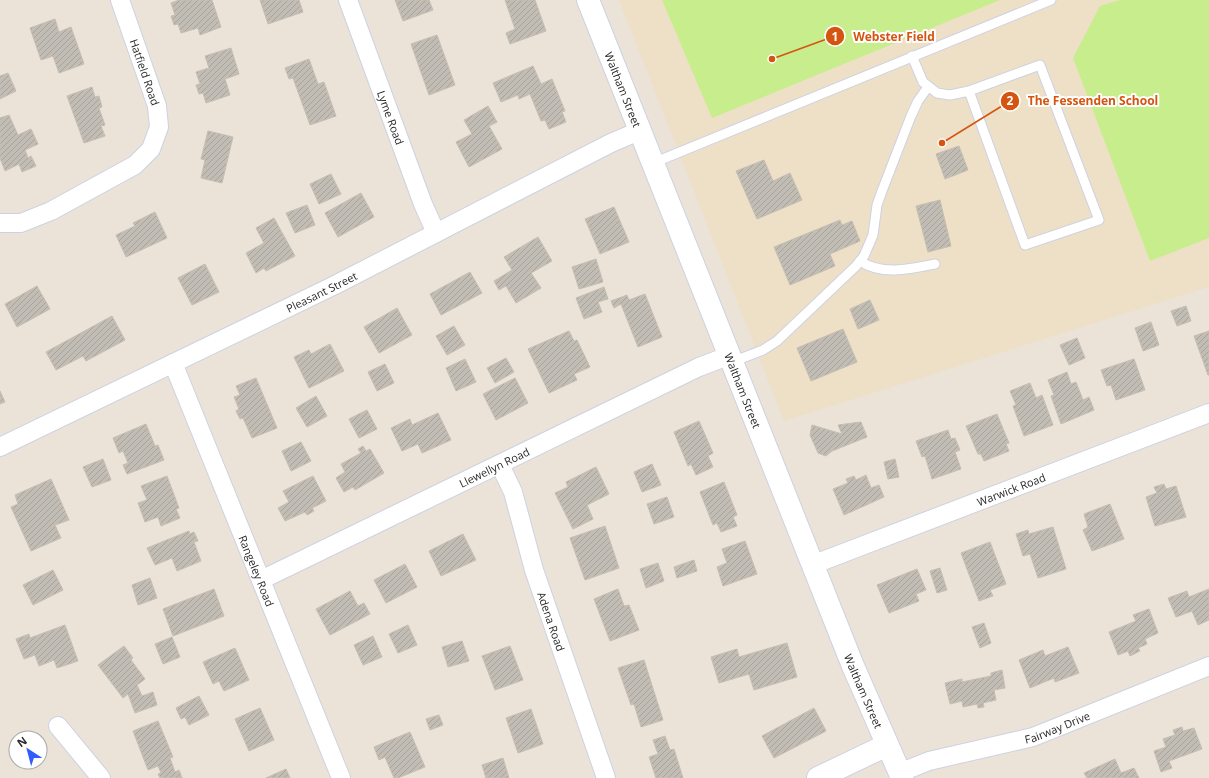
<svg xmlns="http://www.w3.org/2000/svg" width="1209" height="778" viewBox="0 0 1209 778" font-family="'Open Sans',sans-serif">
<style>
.education{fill:#eee0c6}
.pitch{fill:#c7ed8c}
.building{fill:url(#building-hatch);stroke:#c6beb2}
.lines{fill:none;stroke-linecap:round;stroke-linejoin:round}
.service-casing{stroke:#cdd2e2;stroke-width:11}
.minor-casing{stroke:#cdd2e2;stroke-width:20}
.tertiary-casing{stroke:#cdd2e2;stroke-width:24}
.secondary-casing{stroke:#cdd2e2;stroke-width:24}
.service{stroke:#fff;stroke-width:9}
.minor{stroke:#fff;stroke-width:18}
.tertiary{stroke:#fff;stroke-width:22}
.secondary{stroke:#fff;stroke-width:22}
.labels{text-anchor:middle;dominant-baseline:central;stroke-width:4;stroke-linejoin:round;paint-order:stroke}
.street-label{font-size:11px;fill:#282828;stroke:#fff}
.leader{fill:none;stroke:#d5540f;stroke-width:1.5}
.callout-dot{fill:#d5540f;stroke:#fff;stroke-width:1.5}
.mark-label{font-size:12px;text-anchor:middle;font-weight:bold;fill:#fff}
.callout-label{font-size:12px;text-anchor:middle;font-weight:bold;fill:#d5540f;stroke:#fff;stroke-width:4;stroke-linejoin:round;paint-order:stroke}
</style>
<defs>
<pattern id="building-hatch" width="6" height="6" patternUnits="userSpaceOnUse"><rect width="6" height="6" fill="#c2bdb4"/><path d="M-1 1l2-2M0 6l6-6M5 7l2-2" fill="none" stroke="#a7a29b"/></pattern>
</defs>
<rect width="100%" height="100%" fill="#ebe2d8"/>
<polygon class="education" points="619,0 1209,0 1209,287 784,421"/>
<g class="pitch">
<polygon points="662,0 1000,0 712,118"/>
<polygon points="1120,0 1209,0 1209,238 1150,261 1073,58 1100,6"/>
</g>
<g class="building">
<polygon points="179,0 212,0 221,27 200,35 198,28 181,33 178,24 174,25 171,16 175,15 171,3"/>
<polygon points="260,0 299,0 303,12 268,24"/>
<polygon points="395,0 429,0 433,10 403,21"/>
<polygon points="505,0 535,0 546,31 510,44 506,33 515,29"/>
<polygon points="55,19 59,32 71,27 84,64 59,73 53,56 41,60 30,28"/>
<polygon points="437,35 455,85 429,95 411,44"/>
<polygon points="231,48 239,74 225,79 230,95 206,103 203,93 199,94 196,85 200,84 196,72 209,68 205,56"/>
<polygon points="309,59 318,84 324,82 336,116 310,125 293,78 289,79 285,68"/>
<polygon points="533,66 541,84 552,79 565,111 562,112 566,122 549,129 545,120 541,121 530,94 519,99 518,95 501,102 493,83"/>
<polygon points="8,73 16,91 0,99 0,76"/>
<polygon points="92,87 95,97 99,96 102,107 99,108 105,125 101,126 105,136 84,143 67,96"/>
<polygon points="488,106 497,122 489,126 502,149 469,167 456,142 472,134 464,120"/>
<polygon points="9,115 18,135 31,129 38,144 25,150 28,158 31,156 36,166 22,172 19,164 5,171 0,158 0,118"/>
<polygon points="208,131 233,137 222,183 201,178 205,160 201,159"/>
<polygon points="959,146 968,170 945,179 936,154"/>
<polygon points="764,160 773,181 790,173 802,200 757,219 736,171"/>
<polygon points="331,174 341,194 319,204 310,184"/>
<polygon points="361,193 374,217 338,237 325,213"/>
<polygon points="940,200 951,246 928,252 916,206"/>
<polygon points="307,205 315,225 295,233 286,213"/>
<polygon points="614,207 629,242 600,254 585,219"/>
<polygon points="155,212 167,238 126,257 116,235 135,226 133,223"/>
<polygon points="274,218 295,256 266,271 264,268 256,273 246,253 264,243 256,228"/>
<polygon points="840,220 842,225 852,221 860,241 830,254 835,266 790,285 774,247"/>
<polygon points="538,237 552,261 531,273 541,288 516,303 506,286 499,290 494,281 512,270 504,257"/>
<polygon points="596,259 603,282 579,289 572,267"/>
<polygon points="205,264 219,292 192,305 178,278"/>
<polygon points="470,272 482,293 441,315 430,294"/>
<polygon points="37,286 50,309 17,327 5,304"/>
<polygon points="604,287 608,299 598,302 602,312 584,319 576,298"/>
<polygon points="645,294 662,337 638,347 621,304 614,308 611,301 627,295 629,300"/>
<polygon points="870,300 879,320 858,329 850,309"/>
<polygon points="1186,306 1191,321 1177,326 1171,311"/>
<polygon points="397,308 412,335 379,353 364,327"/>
<polygon points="112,316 125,340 86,361 83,356 56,370 46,352"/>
<polygon points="1151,322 1159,345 1143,351 1135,328"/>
<polygon points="454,326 465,345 447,355 436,336"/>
<polygon points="843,329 857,362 811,381 797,348"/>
<polygon points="569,331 574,341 577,340 590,367 574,374 577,380 549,393 528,349"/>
<polygon points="1209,331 1209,375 1208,375 1194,336"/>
<polygon points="1077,338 1085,358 1069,365 1060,345"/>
<polygon points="330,344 344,371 309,388 294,357 309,350 311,354"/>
<polygon points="506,358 514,372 495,383 487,368"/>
<polygon points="465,359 476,382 456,391 446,368"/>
<polygon points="1134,359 1145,390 1116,400 1111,385 1107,386 1101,370"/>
<polygon points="385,364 394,383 377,391 368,372"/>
<polygon points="1067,372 1071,384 1076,382 1083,400 1089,397 1094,410 1061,424 1051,396 1054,395 1048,380"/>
<polygon points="256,378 277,428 252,438 243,418 240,419 236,411 239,409 234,397 240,395 236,386"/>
<polygon points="515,378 528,403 496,420 483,394"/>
<polygon points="1030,383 1036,398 1042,395 1053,425 1024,436 1013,406 1016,405 1010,391"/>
<polygon points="0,391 5,402 0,404"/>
<polygon points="316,396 327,416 307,427 296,408"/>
<polygon points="367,410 377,429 359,438 349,419"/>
<polygon points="438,413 451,440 422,453 418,444 402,451 391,428 410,419 412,425"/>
<polygon points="997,414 1009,443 1006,444 1009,451 984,461 981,454 978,454 966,426"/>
<polygon points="699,421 713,453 708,456 713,467 696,475 691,464 688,466 674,432"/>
<polygon points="861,422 867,437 832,451 826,456 818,453 810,435 812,425 842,434 838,425"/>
<polygon points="146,424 155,446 158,445 164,460 127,474 123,465 128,463 123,451 119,453 113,438"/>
<polygon points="948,430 951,439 955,438 960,450 955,452 961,469 932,479 925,456 922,457 916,441"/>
<polygon points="301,442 311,461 291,471 282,451"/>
<polygon points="363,446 366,451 370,449 384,473 355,490 353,487 344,492 336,478 345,472 341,464 361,453 358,449"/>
<polygon points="103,459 111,480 92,487 83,467"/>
<polygon points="895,459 899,477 888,479 884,462"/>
<polygon points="652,464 661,485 642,492 634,472"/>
<polygon points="596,467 609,494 587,505 593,519 573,529 555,493 568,487 566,482"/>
<polygon points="866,475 871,488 879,485 884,497 844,515 833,489 848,483 846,479 854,476 856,480"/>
<polygon points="167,476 179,508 176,509 180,518 161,526 158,517 145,522 138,503 147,500 141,486"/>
<polygon points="313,476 326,501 312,508 314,511 307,515 305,512 285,521 278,508 289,502 283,491"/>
<polygon points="51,479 69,520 55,525 61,538 31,551 11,507 18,504 15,495"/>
<polygon points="724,482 737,515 733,517 737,526 721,532 717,523 713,525 700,492"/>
<polygon points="1164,484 1166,489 1176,486 1186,517 1155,526 1146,497 1157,493 1154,487"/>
<polygon points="667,497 674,517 654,524 647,504"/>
<polygon points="1110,504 1124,539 1092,551 1083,530 1088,527 1084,514"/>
<polygon points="605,526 619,568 585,580 570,538"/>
<polygon points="1053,527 1066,569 1038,578 1030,554 1023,556 1016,534 1028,530 1029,534"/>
<polygon points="189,531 190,534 194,532 198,541 194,542 201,561 177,571 172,558 155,565 147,548"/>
<polygon points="463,534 476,560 441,576 429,551"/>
<polygon points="745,541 757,574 723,586 717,567 727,563 722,549"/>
<polygon points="990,542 1006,584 990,590 993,596 979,601 961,553"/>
<polygon points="694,560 697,571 677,578 674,567"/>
<polygon points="658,563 664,581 646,588 640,569"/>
<polygon points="405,564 417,587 386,603 374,580"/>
<polygon points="940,568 947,590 937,593 930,571"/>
<polygon points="917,569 926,590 916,594 919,601 889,613 877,585"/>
<polygon points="53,570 63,590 33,605 23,585"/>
<polygon points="150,578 157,598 138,605 132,585"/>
<polygon points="214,589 224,616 173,636 163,609"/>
<polygon points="618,589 624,606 629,605 639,630 610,641 594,599"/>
<polygon points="1209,589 1209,620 1198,625 1192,611 1176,617 1168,598 1187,591 1189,597"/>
<polygon points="350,591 358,606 364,603 370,614 330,635 316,609"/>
<polygon points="1149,609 1158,633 1145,639 1147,644 1138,648 1140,651 1130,656 1128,651 1118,655 1109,632 1136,621 1133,615"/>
<polygon points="984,623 991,643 980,648 972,627"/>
<polygon points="65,625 78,661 57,668 54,660 39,666 35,655 24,659 16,639 29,634 30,638"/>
<polygon points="408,625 417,645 398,653 389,634"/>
<polygon points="373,636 382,657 363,665 354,645"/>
<polygon points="172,637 180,657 163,664 155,644"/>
<polygon points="462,641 469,661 448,667 442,647"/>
<polygon points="787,643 797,677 754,690 749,674 719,683 711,657 737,649 739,657"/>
<polygon points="124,646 133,658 131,660 145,679 137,685 142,696 153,692 157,705 135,713 128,694 123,698 98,665"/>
<polygon points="510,646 523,680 495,690 482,656"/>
<polygon points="1068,647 1079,673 1055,682 1054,678 1030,688 1019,660 1043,650 1045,656"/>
<polygon points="235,648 249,680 224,691 219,681 213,684 203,662"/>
<polygon points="644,660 663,720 641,727 634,704 631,705 618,668"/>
<polygon points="1002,670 1005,688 994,690 996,700 983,703 984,707 978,708 977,704 963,707 962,701 950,704 945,683 962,679 962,682 991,676 991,673"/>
<polygon points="199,696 209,715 189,725 185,717 181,719 176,708"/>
<polygon points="260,708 274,740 249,751 235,719"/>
<polygon points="814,708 826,731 774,758 762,736"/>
<polygon points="531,709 543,744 518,753 506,718"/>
<polygon points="439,715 443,725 430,730 426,719"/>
<polygon points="158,721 173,757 170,758 175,772 179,770 182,778 160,778 158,774 161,773 158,766 148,770 133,731"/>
<polygon points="1182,727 1183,731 1194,728 1202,749 1169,761 1172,768 1161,772 1154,751 1166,747 1163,739 1175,735 1173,730"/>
<polygon points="410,732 425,767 398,778 394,778 385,757 379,760 374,747"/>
<polygon points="665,736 670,750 674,749 683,778 656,778 649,757 658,754 653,740"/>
<polygon points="503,758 509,778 486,778 482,765"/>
<polygon points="1115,759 1121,773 1134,768 1139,778 1087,778 1084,773"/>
<polygon points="286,769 290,778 266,778"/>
</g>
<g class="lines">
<g class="service-casing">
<g id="service">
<polyline points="912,56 923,82 937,93 950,95 969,91 1040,65 1099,220 1025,245 969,91"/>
<polyline points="653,163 1051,0"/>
<path d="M860 261C882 276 911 269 935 264"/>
<polyline points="732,362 763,350 777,341 856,266 864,256 873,235 877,205 882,191 911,116 918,101 928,87"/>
</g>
</g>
<g class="minor-casing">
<g id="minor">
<path id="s1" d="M348 0 423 204 436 233"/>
<polyline points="0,223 21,223 51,211 135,165 151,149 159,127 157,106 120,0"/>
<path id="s2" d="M173 363 341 778"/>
<path id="s3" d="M0 447 335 285 611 143 639 131"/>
<path id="s4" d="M500 465 513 492 534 570 606 778"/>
<path id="s5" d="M812 565 1209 413"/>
<path id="s6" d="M261 580 699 367 728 356"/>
<polyline points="58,726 101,778"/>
<path id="s7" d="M899 773 929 761 1033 737 1209 666"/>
</g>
</g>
<g class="tertiary-casing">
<polyline id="tertiary" points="818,778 887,745"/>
</g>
<g class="secondary-casing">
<g id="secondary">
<path id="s8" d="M588 0 853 666 902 778"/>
</g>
</g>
<use href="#service" class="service"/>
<use href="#minor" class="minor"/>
<use href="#tertiary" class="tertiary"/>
<use href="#secondary" class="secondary"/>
</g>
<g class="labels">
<g class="street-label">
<text transform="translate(145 72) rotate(71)">Hatfield Road</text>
<text stroke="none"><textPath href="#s8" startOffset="96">Waltham Street</textPath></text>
<text stroke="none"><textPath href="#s1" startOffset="125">Lyme Road</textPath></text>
<text stroke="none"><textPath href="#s3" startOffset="357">Pleasant Street</textPath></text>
<text stroke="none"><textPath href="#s8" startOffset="420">Waltham Street</textPath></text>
<text stroke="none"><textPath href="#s6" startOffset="259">Llewellyn Road</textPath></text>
<text stroke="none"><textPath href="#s5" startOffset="213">Warwick Road</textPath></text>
<text stroke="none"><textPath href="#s2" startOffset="224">Rangeley Road</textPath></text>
<text stroke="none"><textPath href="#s4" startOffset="165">Adena Road</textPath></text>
<text stroke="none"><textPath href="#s8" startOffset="744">Waltham Street</textPath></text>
<text stroke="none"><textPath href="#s7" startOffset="165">Fairway Drive</textPath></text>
</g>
</g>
<path class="leader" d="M772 59L835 36M942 143L1010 101"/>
<g class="callout-dot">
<circle cx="772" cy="59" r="4"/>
<circle cx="942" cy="143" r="4"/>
<circle cx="835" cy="36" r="10"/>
<circle cx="1010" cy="101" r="10"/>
</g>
<g class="mark-label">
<text x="835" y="41">1</text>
<text x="1010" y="105">2</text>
</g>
<g class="callout-label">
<text x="894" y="41">Webster Field</text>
<text x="1093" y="105">The Fessenden School</text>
</g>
<g transform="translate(28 750) rotate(324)"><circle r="19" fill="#ffffff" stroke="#a9a9a9"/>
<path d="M0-3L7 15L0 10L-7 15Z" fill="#315dff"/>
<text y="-6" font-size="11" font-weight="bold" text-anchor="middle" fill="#282828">N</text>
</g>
</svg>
